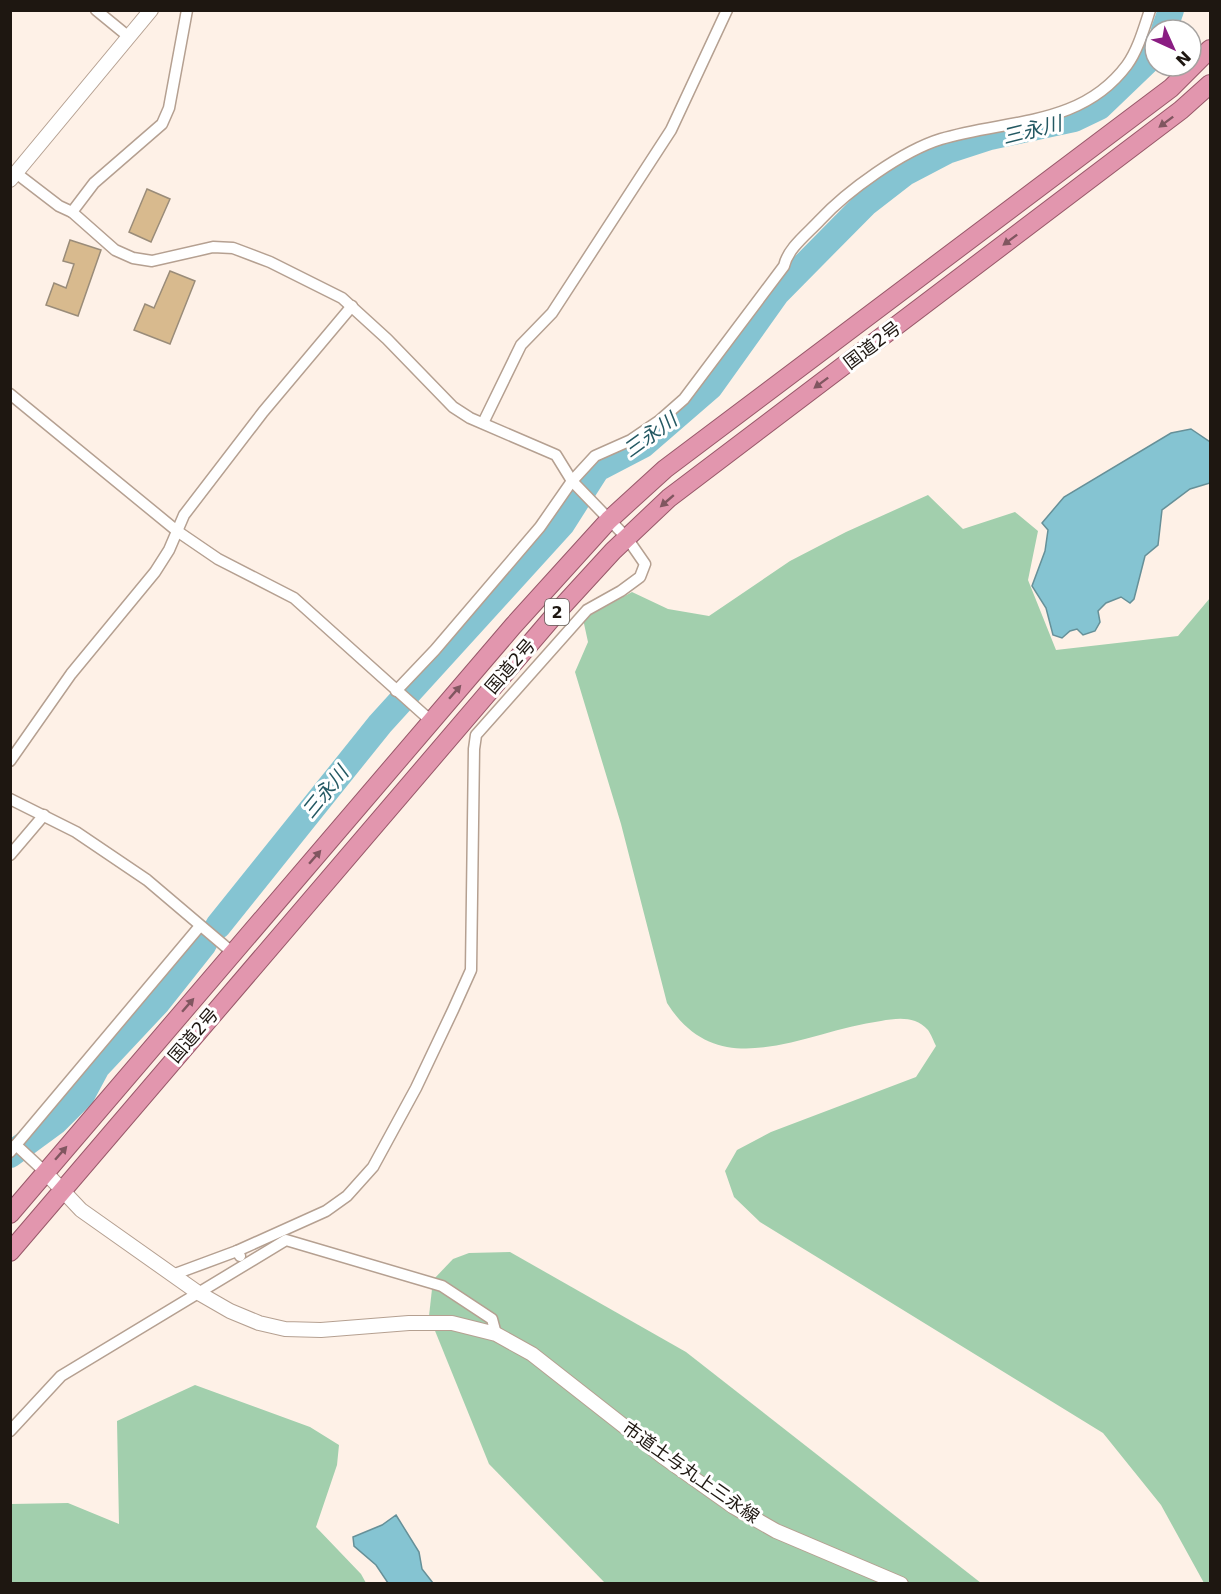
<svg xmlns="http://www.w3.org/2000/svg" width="1221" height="1594" viewBox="0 0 1221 1594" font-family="'DejaVu Sans','Noto Sans JP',sans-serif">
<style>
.forest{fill:#a2cfad}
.water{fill:#85c4d2;stroke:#669098;stroke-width:1.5}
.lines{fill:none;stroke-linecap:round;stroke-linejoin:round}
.river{stroke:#85c4d2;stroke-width:26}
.building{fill:#d8ba8e;stroke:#9a8c79;stroke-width:1.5}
.minor-casing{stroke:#b5a091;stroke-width:13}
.tertiary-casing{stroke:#b5a091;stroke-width:16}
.trunk-casing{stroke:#985869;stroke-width:20}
.minor{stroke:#fff;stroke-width:10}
.tertiary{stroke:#fff;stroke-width:14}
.trunk{stroke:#e296ae;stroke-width:18}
.oneway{fill:#805660}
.labels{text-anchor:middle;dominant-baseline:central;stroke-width:6;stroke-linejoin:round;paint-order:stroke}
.shield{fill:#fff;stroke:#625d58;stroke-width:1.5}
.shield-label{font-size:16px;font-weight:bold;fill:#1e1711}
.street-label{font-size:18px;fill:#1e1711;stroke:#fff}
.water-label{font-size:20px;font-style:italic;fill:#245963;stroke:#fff}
</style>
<rect width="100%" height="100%" fill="#fef1e7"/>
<g class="forest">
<path d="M928 495 963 529 1015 512 1038 531 1028 580 1056 650 1178 636 1210 598V1583H1204L1161 1505 1103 1433 760 1222 734 1197 725 1171 737 1150 771 1132 916 1077 936 1046C934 1042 931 1034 928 1030 915 1016 898 1018 881 1021 804 1031 720 1087 667 1003L621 824 575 672 588 642 583 619 632 592 668 609 709 616 790 561 846 532Z"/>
<polygon points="510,1252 686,1352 981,1583 605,1583 489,1464 429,1316 433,1280 453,1259 469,1253"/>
<polygon points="195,1385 310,1427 339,1445 337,1465 316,1527 361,1574 366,1583 12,1583 11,1504 68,1503 119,1524 117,1421"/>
</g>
<g class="water">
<polygon points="1191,429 1210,442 1210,483 1190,489 1162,510 1158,545 1145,556 1134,599 1130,603 1121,597 1106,603 1098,611 1100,622 1095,631 1083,635 1077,629 1070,631 1062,638 1053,635 1046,608 1032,586 1045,551 1048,530 1042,523 1064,497 1171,433"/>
<polygon points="396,1515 419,1552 422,1569 433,1583 388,1583 376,1565 354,1546 353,1537 382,1525"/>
</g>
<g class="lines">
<g class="river">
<polyline points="1164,30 1171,10"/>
<polyline points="218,926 380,724 562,524 597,469 643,445 710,387 777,293 865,204 905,173 947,151 990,137 1074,119 1099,107 1147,61 1155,47"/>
<polyline points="10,1155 55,1122 82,1095 97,1067 158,1002 204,944"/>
</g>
</g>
<g class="building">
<polygon points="147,189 170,199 151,242 129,232"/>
<polygon points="70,240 101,250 78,316 46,305 54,283 66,288 74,264 63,261"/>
<polygon points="170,271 195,281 170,344 134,330 145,304 154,308"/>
</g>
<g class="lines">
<g class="minor-casing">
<g id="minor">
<polyline points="96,10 129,37"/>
<polyline points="16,173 59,206 72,212 115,250 133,258 152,261 213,247 233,248 270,262 342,298 387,339 453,407 470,418 556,455 572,481 627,538 645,564 640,577 621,591 587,610 476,735 474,749 471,970 453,1010 416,1088 373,1167 347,1196 326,1211 237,1251"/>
<polyline points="72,212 94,183 162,124 169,108 187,10"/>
<polyline points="10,394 177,531 218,559 294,598 431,721"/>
<polyline points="483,423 521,345 552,313 671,130 727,10"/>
<path d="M396 691 435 650 540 527 572 481 595 456 631 440 659 421 684 399 784 266C788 248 807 234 820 220 847 191 902 151 941 139 1007 119 1081 127 1127 65 1138 50 1144 28 1150 10"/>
<polyline points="10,761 71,674 155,572 169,550 184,515 263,412 352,306"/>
<polyline points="10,799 76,832 147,880 233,953"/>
<polyline points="10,855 44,815"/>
<polyline points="16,1145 45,1172"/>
<polyline points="10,1152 200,926"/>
<polyline points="175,1274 237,1251 240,1256"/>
<polyline points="10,1431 61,1376 286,1240 442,1286 492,1319 496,1334"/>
</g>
</g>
<g class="tertiary-casing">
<g id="tertiary">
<polyline points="10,180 151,10"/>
<polyline points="45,1172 81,1210 197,1292 230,1311 259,1323 285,1329 321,1330 409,1323 452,1323 496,1334 532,1354 662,1456 734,1507 776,1531 901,1584"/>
</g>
</g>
<g class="trunk-casing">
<g id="trunk">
<polyline points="10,1214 513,626 609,520 665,469 1171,88 1210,49"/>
<polyline points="10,1252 558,611 613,551 669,498 1181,110 1210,84"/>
</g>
</g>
<use href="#minor" class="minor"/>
<use href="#tertiary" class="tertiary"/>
<use href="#trunk" class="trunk"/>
</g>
<defs><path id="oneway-solid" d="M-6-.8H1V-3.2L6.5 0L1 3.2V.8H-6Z" transform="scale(1.5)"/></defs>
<g class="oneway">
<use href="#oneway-solid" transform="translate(1166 122) rotate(143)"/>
<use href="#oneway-solid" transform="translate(1010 240) rotate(143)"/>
<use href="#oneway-solid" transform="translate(821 383) rotate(143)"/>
<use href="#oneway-solid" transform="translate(667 501) rotate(139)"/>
<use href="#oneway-solid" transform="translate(455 692) rotate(-49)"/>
<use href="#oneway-solid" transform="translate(315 857) rotate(-49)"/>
<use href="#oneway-solid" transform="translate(188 1005) rotate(-49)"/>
<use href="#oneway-solid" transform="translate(61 1153) rotate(-49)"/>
</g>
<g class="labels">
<rect class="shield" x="545" y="599" width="24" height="26" rx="4.5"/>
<g class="shield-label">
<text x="557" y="612">2</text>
</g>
<g class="street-label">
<text transform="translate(872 345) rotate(-37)">国道2号</text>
<text transform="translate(510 666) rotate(-49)">国道2号</text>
<text transform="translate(193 1035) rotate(-49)">国道2号</text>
<text transform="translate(691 1472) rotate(35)">市道土与丸上三永線</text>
</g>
<g class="water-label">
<text transform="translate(1032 130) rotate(-14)">三永川</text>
<text transform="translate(650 435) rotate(-36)">三永川</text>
<text transform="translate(325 792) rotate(-51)">三永川</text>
</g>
</g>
<rect width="1221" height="1594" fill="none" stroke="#1e1711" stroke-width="24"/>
<g transform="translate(1173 48) rotate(135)"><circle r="28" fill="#ffffff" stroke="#a5a2a0" stroke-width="1.5"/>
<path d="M0-4.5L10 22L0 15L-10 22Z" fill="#8a1d82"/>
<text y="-9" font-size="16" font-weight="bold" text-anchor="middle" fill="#1e1711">N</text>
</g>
</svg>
